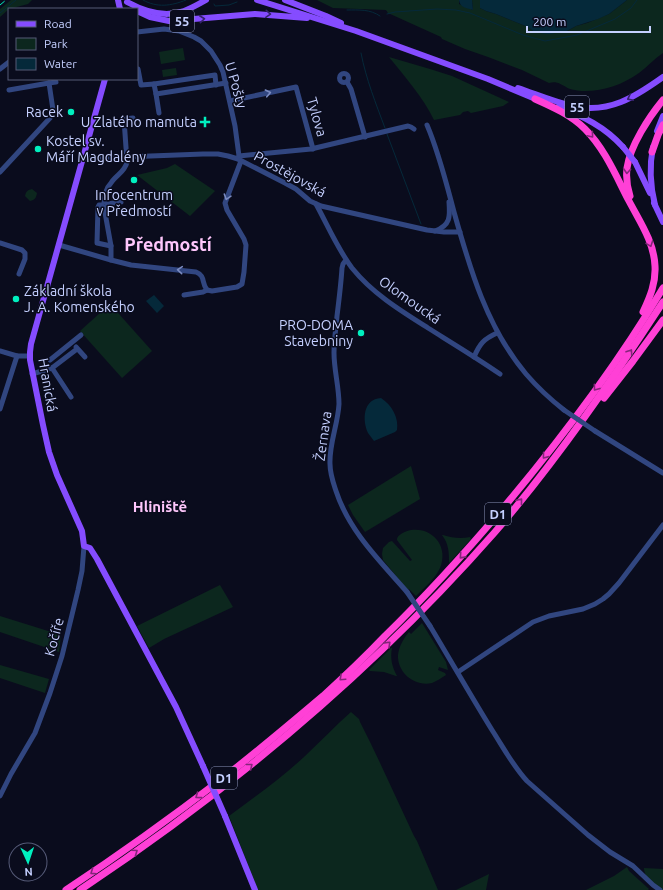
<svg xmlns="http://www.w3.org/2000/svg" width="663" height="890" viewBox="0 0 663 890" font-family="Ubuntu,sans-serif">
<style>
.green{fill:#0c271e}
.water{fill:#05293a}
.lines{fill:none;stroke-linecap:round;stroke-linejoin:round}
.stream{stroke:#05293a;stroke-width:1}
.minor{stroke:#314680;stroke-width:5}
.major{stroke:#854cff;stroke-width:6}
.highway{stroke:#ff40d6;stroke-width:7}
.rail{stroke:#00f0bf;stroke-width:1;stroke-dasharray:6 5;stroke-linecap:butt}
.minor-bridge{stroke:#314680;stroke-width:5}
.major-bridge{stroke:#854cff;stroke-width:6}
.oneway{stroke:#35226c}
.oneway2{stroke:#7b8bc0}
.oneway3{stroke:#84267a}
.poi-dot{fill:#00f0bf;stroke:#0a0c1d;stroke-width:1.5}
.labels{text-anchor:middle;dominant-baseline:central;stroke-width:3;stroke-linejoin:round;paint-order:stroke}
.shield{fill:#0a0c1d;stroke:#8d95bb;stroke-width:1}
.shield-label{font-size:13px;font-weight:bold;fill:#c5d0ff}
.street-label{font-size:14px;fill:#c5d0ff;stroke:#0a0c1d}
.poi-label{font-size:14px;fill:#c5d0ff;stroke:#0a0c1d;text-anchor:end}
.neighbourhood-label{font-size:15px;font-weight:bold;fill:#ffc7fc;stroke:#0a0c1d}
.district-label{font-size:18px;font-weight:bold;fill:#ffc7fc;stroke:#0a0c1d}
</style>
<rect width="100%" height="100%" fill="#0a0c1d"/>
<g class="green">
<polygon points="11,0 32,0 28,4 9,9 0,17 0,9"/>
<path d="M317 0H459V4L473 10 472 0H480V8L486 11 496 14 528 27 533 31 540 33 567 31 576 26 587 23 609 14 627 0H663V53C654 59 647 67 639 73 622 85 602 92 581 91 576 90 570 90 566 87 560 84 557 81 549 83L522 70 488 57 465 49 442 39 441 37 388 13 386 10 333 8Z"/>
<polygon points="183,48 185,60 161,64 159,52"/>
<path d="M389 57 430 69 452 76 509 102 503 106 471 113 468 111 463 112 460 115 434 120C423 97 405 77 389 57Z"/>
<polygon points="176,68 177,75 163,77 162,70"/>
<polygon points="175,164 215,191 190,216 137,175 167,168"/>
<path d="M32 189 37 193C36 198 35 200 30 201L25 196C26 191 28 190 32 189Z"/>
<polygon points="110,304 152,351 122,378 80,331"/>
<polygon points="411,466 420,499 365,532 353,515 348,505"/>
<path d="M411 530C433 527 449 547 440 568 435 579 424 588 416 596L409 589H407L383 560 382 554 383 548 389 542 392 541 410 561 412 560 397 540C396 535 406 531 411 530Z"/>
<path d="M442 535H443C452 538 461 539 470 537L471 539 449 563C449 553 449 544 442 535Z"/>
<polygon points="220,585 233,607 164,639 149,648 137,626"/>
<polygon points="0,616 61,635 59,652 0,632"/>
<path d="M422 623 446 662 448 670 439 667 438 670 445 673 446 675C441 678 437 681 432 683 414 687 397 672 398 655 399 646 404 638 409 632L411 634Z"/>
<path d="M391 648H392C390 658 392 667 397 676H396L384 672 370 671 369 670Z"/>
<polygon points="0,665 49,679 45,693 0,678"/>
<path d="M351 712 359 719 360 722C379 759 396 798 414 836L417 841 438 890H258L229 816C255 797 281 778 304 757 320 742 335 726 351 712Z"/>
<polygon points="627,867 629,871 649,889 648,890 586,890 614,876"/>
<path d="M644 868 663 869V890C654 890 644 877 644 868Z"/>
<polygon points="489,874 486,890 456,890"/>
</g>
<g class="water">
<path d="M459 0H472L473 10C467 8 460 8 459 0Z"/>
<polygon points="480,0 627,0 609,14 598,19 576,26 567,31 549,34 540,33 533,31 528,27 496,14 486,11 480,8"/>
<polygon points="154,295 164,306 157,313 146,301"/>
<path d="M381 398C392 405 399 418 397 430L395 432 374 441C372 438 370 436 368 433 362 420 363 399 381 398Z"/>
</g>
<g class="lines">
<g class="stream">
<path d="M143 0C157 8 171 6 186 0"/>
<polyline points="214,4 215,6 229,5 237,2"/>
<path d="M347 10C359 10 370 9 380 16"/>
<polyline points="0,13 16,0"/>
<polyline points="387,14 395,12 437,9 456,10 470,13 523,35 545,41 577,35 615,19 631,8 637,0"/>
<path d="M361 53C366 79 376 104 385 128"/>
<polyline points="387,134 421,224"/>
</g>
<g class="minor">
<polyline points="137,32 164,29 179,31 194,37 201,41 211,51 220,65 223,72 235,126 239,156 238,159"/>
<polyline points="0,69 9,62"/>
<polyline points="138,69 141,85 154,84 156,94 226,83"/>
<circle cx="344" cy="78" r="4.5"/>
<polyline points="347,82 351,89 365,137"/>
<polyline points="49,83 56,82"/>
<polyline points="154,84 215,75 216,85"/>
<polyline points="156,94 159,113"/>
<polyline points="230,101 296,87 313,149"/>
<path d="M427 125C439 153 446 182 454 212 470 269 487 328 526 374 538 388 550 399 564 410"/>
<polyline points="84,156 98,158 203,154 218,154 228,156 238,159 285,183 296,189 310,201 321,206 427,230 444,232 460,232"/>
<polyline points="239,156 311,149 408,126 411,127 414,129"/>
<polyline points="0,172 50,118 53,110 49,83 9,90"/>
<path d="M104 202C105 195 106 188 111 183 116 175 125 172 127 162L124 119 133 118"/>
<polyline points="107,204 121,202"/>
<path d="M316 204C328 226 337 248 352 268 373 294 401 311 428 328 452 343 477 358 500 374"/>
<polyline points="102,205 99,205 98,207 97,243 111,246"/>
<polyline points="104,207 111,246 111,260"/>
<path d="M435 231C451 225 450 216 449 202"/>
<polyline points="0,243 22,250 25,253 25,259 19,274"/>
<path d="M59 245 111 260 131 265 196 272C206 276 201 283 207 290"/>
<path d="M346 260 343 264 342 268C341 284 339 300 337 316 336 328 334 340 334 353 334 370 339 387 339 404 338 424 329 444 330 464 330 474 333 482 336 491 349 531 380 561 407 592"/>
<polyline points="184,295 203,292 207,290 212,291 237,287 242,284 244,272 246,245 244,239 227,210 225,203 241,161"/>
<polyline points="76,347 85,357"/>
<polyline points="0,351 17,356 30,356"/>
<path d="M474 357C480 343 484 339 497 333"/>
<polyline points="50,360 81,335"/>
<polyline points="52,368 71,397"/>
<polyline points="32,374 52,368 77,349"/>
<polyline points="0,409 17,356"/>
<polyline points="595,431 663,473"/>
<path d="M430 626C451 661 471 696 492 730 503 747 513 766 527 781L588 835 610 852 633 866 653 885 660 890"/>
<polyline points="458,672 533,622 549,616 583,609 595,604 603,599 609,594 619,583 663,525"/>
<polyline points="0,796 11,774 35,733 50,693 62,656 78,590 82,571 84,546"/>
</g>
<g class="major">
<polyline points="118,0 120,9"/>
<polyline points="257,0 356,31 488,79 538,100"/>
<polyline points="285,0 326,16 341,23"/>
<path d="M127 2C145 12 164 18 184 11 192 8 199 4 206 0"/>
<polyline points="137,11 150,17 169,21 255,14 307,18"/>
<polyline points="105,79 31,344 30,352 30,360 43,425 49,452 57,475 82,531 84,546 90,548 97,559 176,707 203,766"/>
<path d="M518 88C536 94 554 102 573 106 609 114 635 97 663 77"/>
<path d="M558 107C583 116 605 127 623 147"/>
<polyline points="657,131 663,116"/>
<path d="M653 147C649 167 650 185 655 205"/>
<polyline points="635,162 650,193"/>
<polyline points="654,203 663,222"/>
<polyline points="225,816 255,890"/>
</g>
<g class="highway">
<path d="M535 99C553 107 571 115 585 129 605 149 616 176 629 201 640 222 654 242 655 266 656 283 650 297 643 312"/>
<polyline points="652,152 658,135 663,125"/>
<path d="M630 196C627 187 626 177 627 168 630 146 649 117 663 100"/>
<polyline points="604,398 633,361 663,320"/>
<path d="M66 890C119 855 172 817 223 778 257 752 290 724 323 696 344 677 365 657 385 636 427 595 466 552 504 507 562 438 617 365 663 288"/>
<path d="M80 890C233 788 373 671 495 532 557 460 611 382 663 302"/>
</g>
<polyline class="rail" points="0,5 6,0"/>
<g class="minor-bridge">
<polyline points="564,410 595,431"/>
<polyline points="407,592 430,626"/>
</g>
<g class="major-bridge">
<polyline points="623,147 635,162"/>
<polyline points="203,766 225,816"/>
</g>
</g>
<defs><path id="oneway-chevron" d="M-2-3.5L2.5 0L-2 3.5" fill="none" stroke-width="1.6" stroke-linecap="round" stroke-linejoin="round"/></defs>
<g class="oneway">
<use href="#oneway-chevron" transform="translate(268 14) rotate(4)"/>
<use href="#oneway-chevron" transform="translate(202 19) rotate(-6)"/>
<use href="#oneway-chevron" transform="translate(630 98) rotate(153)"/>
</g>
<g class="oneway2">
<use href="#oneway-chevron" transform="translate(268 93) rotate(-12)"/>
<use href="#oneway-chevron" transform="translate(227 197) rotate(108)"/>
<use href="#oneway-chevron" transform="translate(180 270) rotate(-175)"/>
</g>
<g class="oneway3">
<use href="#oneway-chevron" transform="translate(591 135) rotate(50)"/>
<use href="#oneway-chevron" transform="translate(627 171) rotate(94)"/>
<use href="#oneway-chevron" transform="translate(650 244) rotate(70)"/>
<use href="#oneway-chevron" transform="translate(630 352) rotate(-56)"/>
<use href="#oneway-chevron" transform="translate(596 388) rotate(126)"/>
<use href="#oneway-chevron" transform="translate(545 456) rotate(129)"/>
<use href="#oneway-chevron" transform="translate(520 501) rotate(-51)"/>
<use href="#oneway-chevron" transform="translate(462 556) rotate(132)"/>
<use href="#oneway-chevron" transform="translate(388 644) rotate(-44)"/>
<use href="#oneway-chevron" transform="translate(342 678) rotate(137)"/>
<use href="#oneway-chevron" transform="translate(250 766) rotate(-39)"/>
<use href="#oneway-chevron" transform="translate(198 796) rotate(144)"/>
<use href="#oneway-chevron" transform="translate(135 852) rotate(-35)"/>
<use href="#oneway-chevron" transform="translate(93 872) rotate(146)"/>
</g>
<g class="poi-dot">
<circle cx="71" cy="112" r="4"/>
<path d="M203 116h4v4h4v4h-4v4h-4v-4h-4v-4h4z"/>
<circle cx="38" cy="149" r="4"/>
<circle cx="134" cy="180" r="4"/>
<circle cx="16" cy="299" r="4"/>
<circle cx="361" cy="333" r="4"/>
</g>
<g class="labels">
<g class="shield">
<rect x="170" y="10" width="24" height="22" rx="3"/>
<rect x="565" y="96" width="24" height="22" rx="3"/>
<rect x="485" y="503" width="26" height="22" rx="3"/>
<rect x="211" y="767" width="26" height="22" rx="3"/>
</g>
<g class="shield-label">
<text x="182" y="21">55</text>
<text x="577" y="107">55</text>
<text x="498" y="514">D1</text>
<text x="224" y="778">D1</text>
</g>
<g class="street-label">
<text transform="translate(236 85) rotate(74)">U Pošty</text>
<text transform="translate(317 117) rotate(74)">Tylova</text>
<text transform="translate(290 174) rotate(29)">Prostějovská</text>
<text transform="translate(410 300) rotate(35)">Olomoucká</text>
<text transform="translate(48 385) rotate(80)">Hranická</text>
<text transform="translate(323 436) rotate(-82)">Žernava</text>
<text transform="translate(54 637) rotate(-75)">Kočíře</text>
</g>
<g class="poi-label">
<text x="63" y="112">Racek</text>
<text x="197" y="122">U Zlatého mamuta</text>
<text x="46" y="141" text-anchor="start">Kostel sv.<tspan x="46" dy="16">Máří Magdalény</tspan></text>
<text x="134" y="195" text-anchor="middle">Infocentrum<tspan x="134" dy="16">v Předmostí</tspan></text>
<text x="24" y="291" text-anchor="start">Základní škola<tspan x="24" dy="16">J. A. Komenského</tspan></text>
<text x="353" y="325">PRO-DOMA<tspan x="353" dy="16">Stavebniny</tspan></text>
</g>
<g class="neighbourhood-label">
<text x="160" y="506">Hliniště</text>
</g>
<g class="district-label">
<text x="168" y="244">Předmostí</text>
</g>
</g>
<rect x="8" y="8" width="130" height="72" fill="#0a0c1d" stroke="#555a77"/>
<rect x="16" y="21" width="20" height="6" fill="#854cff" stroke="#555a77"/>
<text x="44" y="28" font-size="12" fill="#c5d0ff">Road</text>
<rect x="16" y="38" width="20" height="12" fill="#0c271e" stroke="#555a77"/>
<text x="44" y="48" font-size="12" fill="#c5d0ff">Park</text>
<rect x="16" y="58" width="20" height="12" fill="#05293a" stroke="#555a77"/>
<text x="44" y="68" font-size="12" fill="#c5d0ff">Water</text>
<g transform="translate(28 862) rotate(177)"><circle r="19" fill="#0a0c1d" stroke="#555a77"/>
<path d="M0-3L7 15L0 10L-7 15Z" fill="#00f0bf"/>
<text y="-6" font-size="11" font-weight="bold" text-anchor="middle" fill="#c5d0ff">N</text>
</g>
<path d="M527 26v6h123v-6" fill="none" stroke="#c5d0ff" stroke-width="2"/>
<text x="533" y="26" font-size="12" fill="#c5d0ff" stroke="#0a0c1d" stroke-width="3" paint-order="stroke">200 m</text>
</svg>
